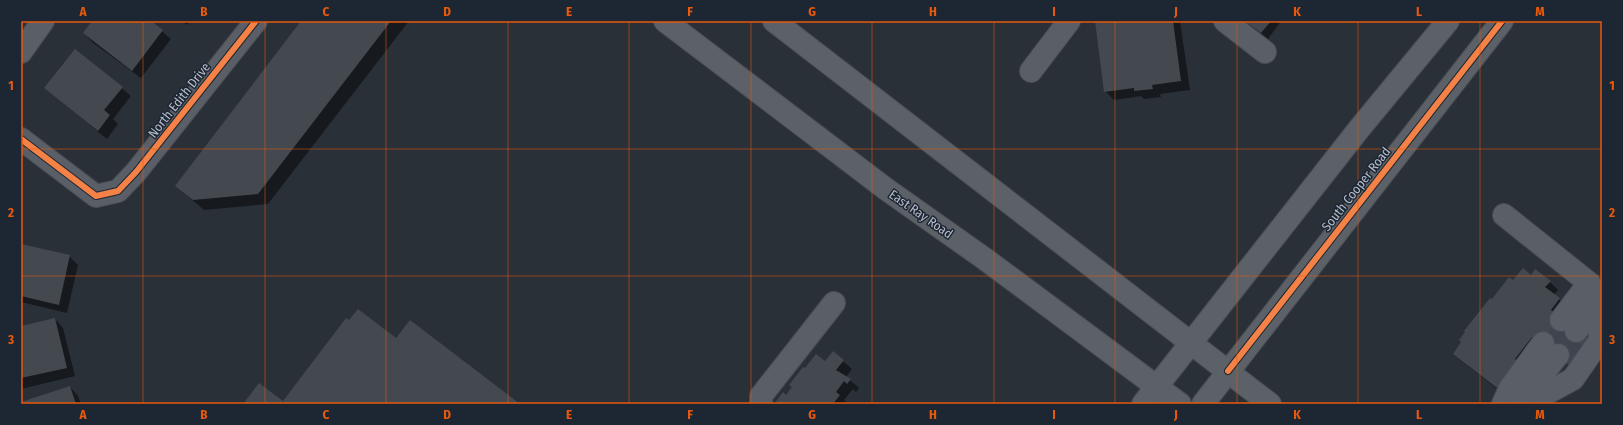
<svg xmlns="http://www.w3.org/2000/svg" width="1623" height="425" viewBox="0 0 1623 425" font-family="'Fira Sans Condensed',sans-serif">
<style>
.shadow{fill:#0007}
.building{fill:#444950}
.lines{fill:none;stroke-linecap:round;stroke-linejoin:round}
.minor-tunnel{stroke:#3f454e;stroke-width:22;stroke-dasharray:22 11;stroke-linecap:butt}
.minor-casing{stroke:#484c53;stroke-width:24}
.major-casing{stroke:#484c55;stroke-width:24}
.minor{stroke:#5a5e66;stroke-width:22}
.major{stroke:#5c6168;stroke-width:22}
.cycleway-casing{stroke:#1d2633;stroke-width:8}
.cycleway{stroke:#f48246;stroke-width:6}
.grid{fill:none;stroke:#e8590c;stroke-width:1;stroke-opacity:0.55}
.labels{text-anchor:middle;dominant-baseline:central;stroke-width:3;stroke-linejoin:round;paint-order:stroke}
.street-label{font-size:13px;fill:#b4bcc9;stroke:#1d2633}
.neatline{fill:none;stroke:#e8590c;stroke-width:1.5}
.grid-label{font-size:13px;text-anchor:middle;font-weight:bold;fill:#e8590c}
</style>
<rect width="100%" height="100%" fill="#2a3038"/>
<g class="shadow">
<polygon points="93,21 150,21 171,39 141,78 92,42 84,33"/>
<polygon points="182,21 190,21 187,25"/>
<polygon points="302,21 409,21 268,204 204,210 176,186"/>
<polygon points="1096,21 1180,21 1190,90 1160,94 1161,97 1144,99 1141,96 1114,100 1105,91"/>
<polygon points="1246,21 1281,21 1268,39"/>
<polygon points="75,50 131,96 113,119 118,124 107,139 45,88"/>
<polygon points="21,245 69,256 78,265 67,313 21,302"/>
<polygon points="1531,276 1550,282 1558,290 1554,295 1568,308 1545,346 1506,396 1463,362 1454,354 1492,301 1514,281"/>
<polygon points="55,319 63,328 75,376 21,389 21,327"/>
<polygon points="833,353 852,369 846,377 859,388 856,392 853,389 844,400 848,404 775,404 787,396 805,370 825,363"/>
<polygon points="70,387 78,396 81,404 21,404"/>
</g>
<g class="building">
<polygon points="92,21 151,21 163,30 132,71 83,33"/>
<polygon points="301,21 391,21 258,194 193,200 175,186"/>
<polygon points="1095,21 1173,21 1181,81 1152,85 1153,89 1134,91 1134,88 1104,92"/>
<polygon points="1245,21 1271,21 1261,33"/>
<polygon points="75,49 123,87 104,110 110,115 98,131 44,88"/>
<polygon points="21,244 70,255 59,305 21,296"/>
<polygon points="1523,268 1531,275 1535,269 1551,281 1545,287 1560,298 1551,310 1594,342 1574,369 1532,337 1515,359 1518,362 1497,388 1453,354 1461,342 1459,340 1465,332 1464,331 1490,298 1492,299 1509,277 1513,280"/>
<polygon points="358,309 396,338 410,320 520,404 243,404 259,383 283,401 346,318 349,320"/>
<polygon points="55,318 67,368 21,378 21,326"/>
<polygon points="833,351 844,360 836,370 851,379 847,384 844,381 836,392 840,395 833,404 774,404 783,392 786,395 792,387 789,385 803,367 805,368 816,354 825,361"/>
<polygon points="70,386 76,404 21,404 21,402"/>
</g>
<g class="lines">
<g class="minor-tunnel">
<polyline points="1550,349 1568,325"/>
<polyline points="1568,363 1586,339"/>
</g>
<g class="minor-casing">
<g id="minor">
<polyline points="1225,21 1265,52"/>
<polyline points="21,52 43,21"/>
<polyline points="1031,71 1069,21"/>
<polyline points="21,139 96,196 118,191 136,172 256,21"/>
<polyline points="1504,215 1589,283 1597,296 1600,340 1573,379 1527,404"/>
<polyline points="1561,320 1589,283"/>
<polyline points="1576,331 1598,302"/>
<polyline points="761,404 761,396 834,303"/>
<polyline points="1503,404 1510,388 1543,343"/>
<polyline points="1518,404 1558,355"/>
</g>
</g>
<g class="major-casing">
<g id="major">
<polyline points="665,21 886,189 985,259 1180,404"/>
<polyline points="774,21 1270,404"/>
<polyline points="1143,404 1359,129 1448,21"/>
<polyline points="1203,404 1502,21"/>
</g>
</g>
<use href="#minor" class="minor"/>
<use href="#major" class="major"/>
<g class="cycleway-casing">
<g id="cycleway">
<polyline points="21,139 96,196 118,191 136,172 256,21"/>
<polyline points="1228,371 1502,21"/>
</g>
</g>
<use href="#cycleway" class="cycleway"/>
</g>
<path class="grid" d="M143 21V404M265 21V404M386 21V404M508 21V404M629 21V404M751 21V404M872 21V404M994 21V404M1115 21V404M1237 21V404M1358 21V404M1480 21V404M21 149H1602M21 276H1602"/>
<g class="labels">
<g class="street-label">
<text transform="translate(179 100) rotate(-52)">North Edith Drive</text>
<text transform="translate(1356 189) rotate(-52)">South Cooper Road</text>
<text transform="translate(921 214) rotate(35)">East Ray Road</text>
</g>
</g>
<rect width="1623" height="425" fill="none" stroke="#1d2633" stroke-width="44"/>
<rect x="22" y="22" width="1579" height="381" class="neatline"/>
<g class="grid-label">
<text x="83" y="16">A</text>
<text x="204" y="16">B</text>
<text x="326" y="16">C</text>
<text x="447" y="16">D</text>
<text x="569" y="16">E</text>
<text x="690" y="16">F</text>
<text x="812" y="16">G</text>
<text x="933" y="16">H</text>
<text x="1054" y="16">I</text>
<text x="1176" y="16">J</text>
<text x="1297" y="16">K</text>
<text x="1419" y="16">L</text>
<text x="1540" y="16">M</text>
<text x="11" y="90">1</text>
<text x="1612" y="90">1</text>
<text x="11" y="217">2</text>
<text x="1612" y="217">2</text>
<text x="11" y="344">3</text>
<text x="1612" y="344">3</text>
<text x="83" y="419">A</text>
<text x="204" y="419">B</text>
<text x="326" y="419">C</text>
<text x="447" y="419">D</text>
<text x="569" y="419">E</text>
<text x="690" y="419">F</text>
<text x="812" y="419">G</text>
<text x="933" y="419">H</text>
<text x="1054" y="419">I</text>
<text x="1176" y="419">J</text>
<text x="1297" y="419">K</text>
<text x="1419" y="419">L</text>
<text x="1540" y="419">M</text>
</g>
</svg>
